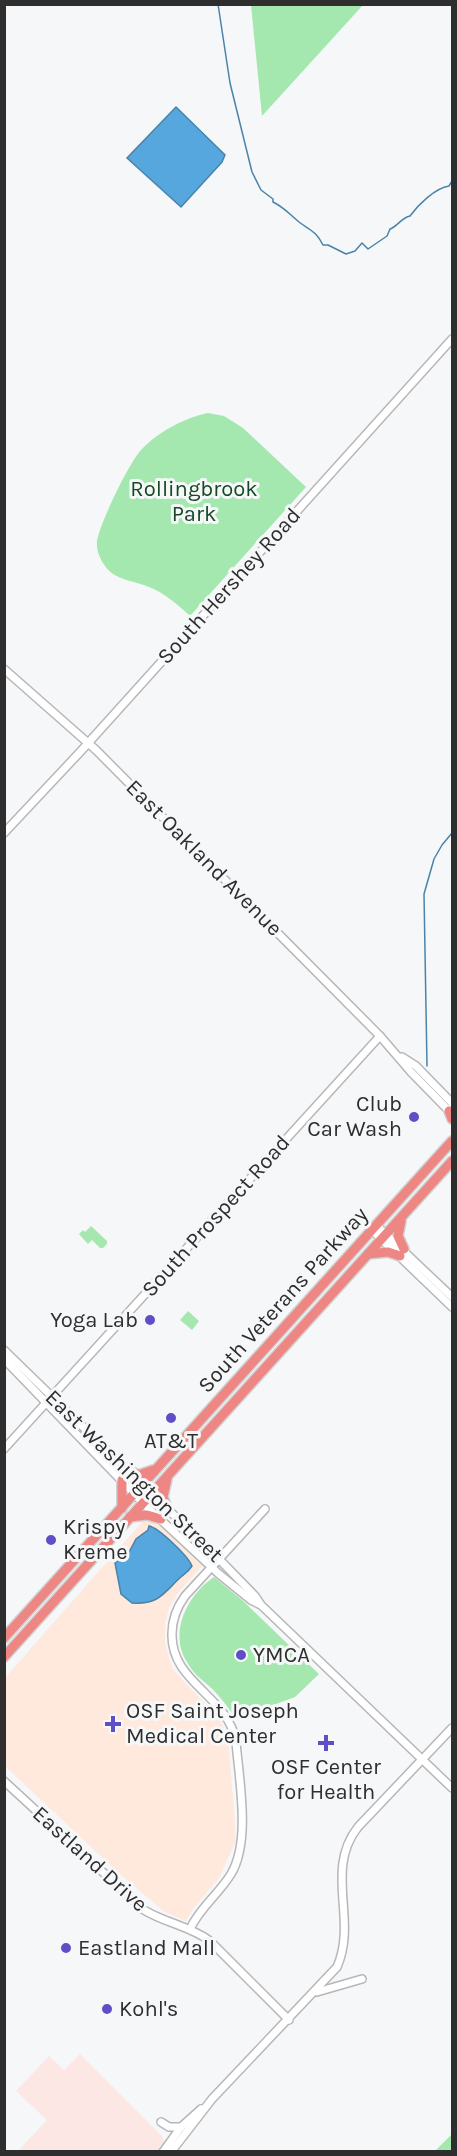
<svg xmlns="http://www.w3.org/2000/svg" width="457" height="2156" viewBox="0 0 457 2156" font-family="Karla,sans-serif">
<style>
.industrial{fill:#fde7e5}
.medical{fill:#ffe8dc}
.green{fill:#a4e8af}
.water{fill:#56a7de;stroke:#4a83aa;stroke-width:1.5}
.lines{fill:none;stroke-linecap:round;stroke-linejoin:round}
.stream{stroke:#4a83aa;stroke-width:1.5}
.secondary-casing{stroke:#b7b7b9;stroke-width:10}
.highway-casing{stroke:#d1d1d1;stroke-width:12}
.secondary{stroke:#fff;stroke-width:7}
.highway{stroke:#ee8683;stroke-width:9}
.poi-dot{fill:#5e4fc7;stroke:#f6f7f8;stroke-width:2}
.labels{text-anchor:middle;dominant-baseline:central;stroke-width:6;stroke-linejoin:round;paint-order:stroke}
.park-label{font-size:22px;fill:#144922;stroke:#f6f7f8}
.street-label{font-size:22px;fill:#2e2e2f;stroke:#f6f7f8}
.poi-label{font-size:22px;fill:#2e2e2f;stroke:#f6f7f8;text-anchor:start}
</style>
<rect width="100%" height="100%" fill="#f6f7f8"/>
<polygon class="industrial" points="80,2054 162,2136 164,2142 160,2151 18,2151 47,2120 16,2091 49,2056 64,2070"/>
<polygon class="medical" points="149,1520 162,1528 202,1566 177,1594 169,1608 165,1623 165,1643 172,1668 184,1682 220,1719 228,1739 235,1822 235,1842 219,1878 192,1910 186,1921 165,1912 122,1876 5,1766 5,1678 143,1521"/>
<g class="green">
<polygon points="251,5 363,5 262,116"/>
<path d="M208 413 224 416 243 428 306 487 190 616C178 605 165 593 149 587 133 580 116 581 105 566 100 559 96 550 97 541 100 523 129 463 141 450 158 432 184 418 208 413Z"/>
<polygon points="91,1226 107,1241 107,1244 103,1248 100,1248 92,1240 88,1244 79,1234 83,1230 85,1232"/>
<polygon points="188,1311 199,1321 192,1330 180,1320"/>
<path d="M214 1577 242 1600 319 1674 295 1697 236 1719C228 1707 220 1696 209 1686 201 1679 192 1672 187 1662 168 1633 188 1594 214 1577Z"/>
<polygon points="452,2134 452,2151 435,2151"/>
</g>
<g class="water">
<polygon points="176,107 225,155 222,162 181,207 127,158"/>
<path d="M149 1526C159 1528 188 1556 192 1566 189 1571 186 1573 182 1576 164 1592 160 1605 132 1603L121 1594 115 1563 128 1554 136 1539 148 1530Z"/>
</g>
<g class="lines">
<g class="stream">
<path d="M218 4 230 83 252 172 261 190 273 199V202C285 208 288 213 299 222 311 231 316 231 323 245H328L346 254 355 251 362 243 368 249 387 236 390 229C398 226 401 218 410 216 418 205 435 188 449 186L452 181"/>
<polyline points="427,1066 424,894 434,859 442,845 452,833"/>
</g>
<g class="secondary-casing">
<g id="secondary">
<polyline points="4,669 96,750 380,1036 411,1072 452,1114"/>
<polyline points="4,833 81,751 452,339"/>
<polyline points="402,1057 416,1066 452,1103"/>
<polyline points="376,1225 452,1297"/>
<polyline points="372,1230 452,1307"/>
<polyline points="4,1350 219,1559 255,1596 261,1605 452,1788"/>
<polyline points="4,1359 147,1507 219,1574 251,1600 259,1604"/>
<polyline points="4,1449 380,1036"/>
<path d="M4 1781 144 1910C165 1923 190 1926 210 1941L289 2020"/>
<path d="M190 1929C200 1907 219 1894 231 1874 251 1841 239 1779 236 1742 228 1695 171 1683 172 1634 172 1620 177 1607 185 1596L265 1509"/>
<polyline points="317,1992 362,1979"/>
<polyline points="161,2122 169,2127 181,2127"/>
<polyline points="163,2152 181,2127 201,2109"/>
<path d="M171 2152 212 2099 337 1967C358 1920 324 1870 358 1827L452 1728"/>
</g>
</g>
<g class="highway-casing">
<g id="highway">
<polyline points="449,1111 452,1119"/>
<polyline points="401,1221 398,1236 404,1249"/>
<polyline points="368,1254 388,1252 400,1256"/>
<polyline points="127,1470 139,1475 153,1470"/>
<polyline points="167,1479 163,1497 168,1511"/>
<polyline points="122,1480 122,1508"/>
<polyline points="130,1517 147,1515 161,1519"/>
<polyline points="4,1638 452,1141"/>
<polyline points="4,1657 452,1161"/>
</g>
</g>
<use href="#secondary" class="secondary"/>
<use href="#highway" class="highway"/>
</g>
<g class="poi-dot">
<circle cx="414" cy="1117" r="6"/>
<circle cx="150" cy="1320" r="6"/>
<circle cx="171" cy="1418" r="6"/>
<circle cx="51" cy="1540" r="6"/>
<circle cx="241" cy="1655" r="6"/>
<path d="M110 1715h6v6h6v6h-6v6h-6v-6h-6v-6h6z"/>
<path d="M323 1734h6v6h6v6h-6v6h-6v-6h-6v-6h6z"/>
<circle cx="66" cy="1948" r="6"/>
<circle cx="107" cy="2009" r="6"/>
</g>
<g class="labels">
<g class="park-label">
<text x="194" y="489">Rollingbrook<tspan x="194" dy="25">Park</tspan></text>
</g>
<g class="street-label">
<text transform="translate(229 586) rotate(-48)">South Hershey Road</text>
<text transform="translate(204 858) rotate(45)">East Oakland Avenue</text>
<text transform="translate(216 1216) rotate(-48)">South Prospect Road</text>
<text transform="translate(283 1300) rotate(-48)">South Veterans Parkway</text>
<text transform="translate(134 1476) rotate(44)">East Washington Street</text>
<text transform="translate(90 1859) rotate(42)">Eastland Drive</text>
</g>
<g class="poi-label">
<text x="402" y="1104" text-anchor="end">Club<tspan x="402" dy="25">Car Wash</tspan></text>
<text x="138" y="1320" text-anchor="end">Yoga Lab</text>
<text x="171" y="1441" text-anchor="middle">AT&amp;T</text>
<text x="63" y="1527">Krispy<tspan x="63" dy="25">Kreme</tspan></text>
<text x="253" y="1655">YMCA</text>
<text x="126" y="1711">OSF Saint Joseph<tspan x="126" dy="25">Medical Center</tspan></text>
<text x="326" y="1767" text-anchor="middle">OSF Center<tspan x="326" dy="25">for Health</tspan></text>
<text x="78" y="1948">Eastland Mall</text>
<text x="119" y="2009">Kohl's</text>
</g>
</g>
<rect width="457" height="2156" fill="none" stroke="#2e2e2f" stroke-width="12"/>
</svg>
